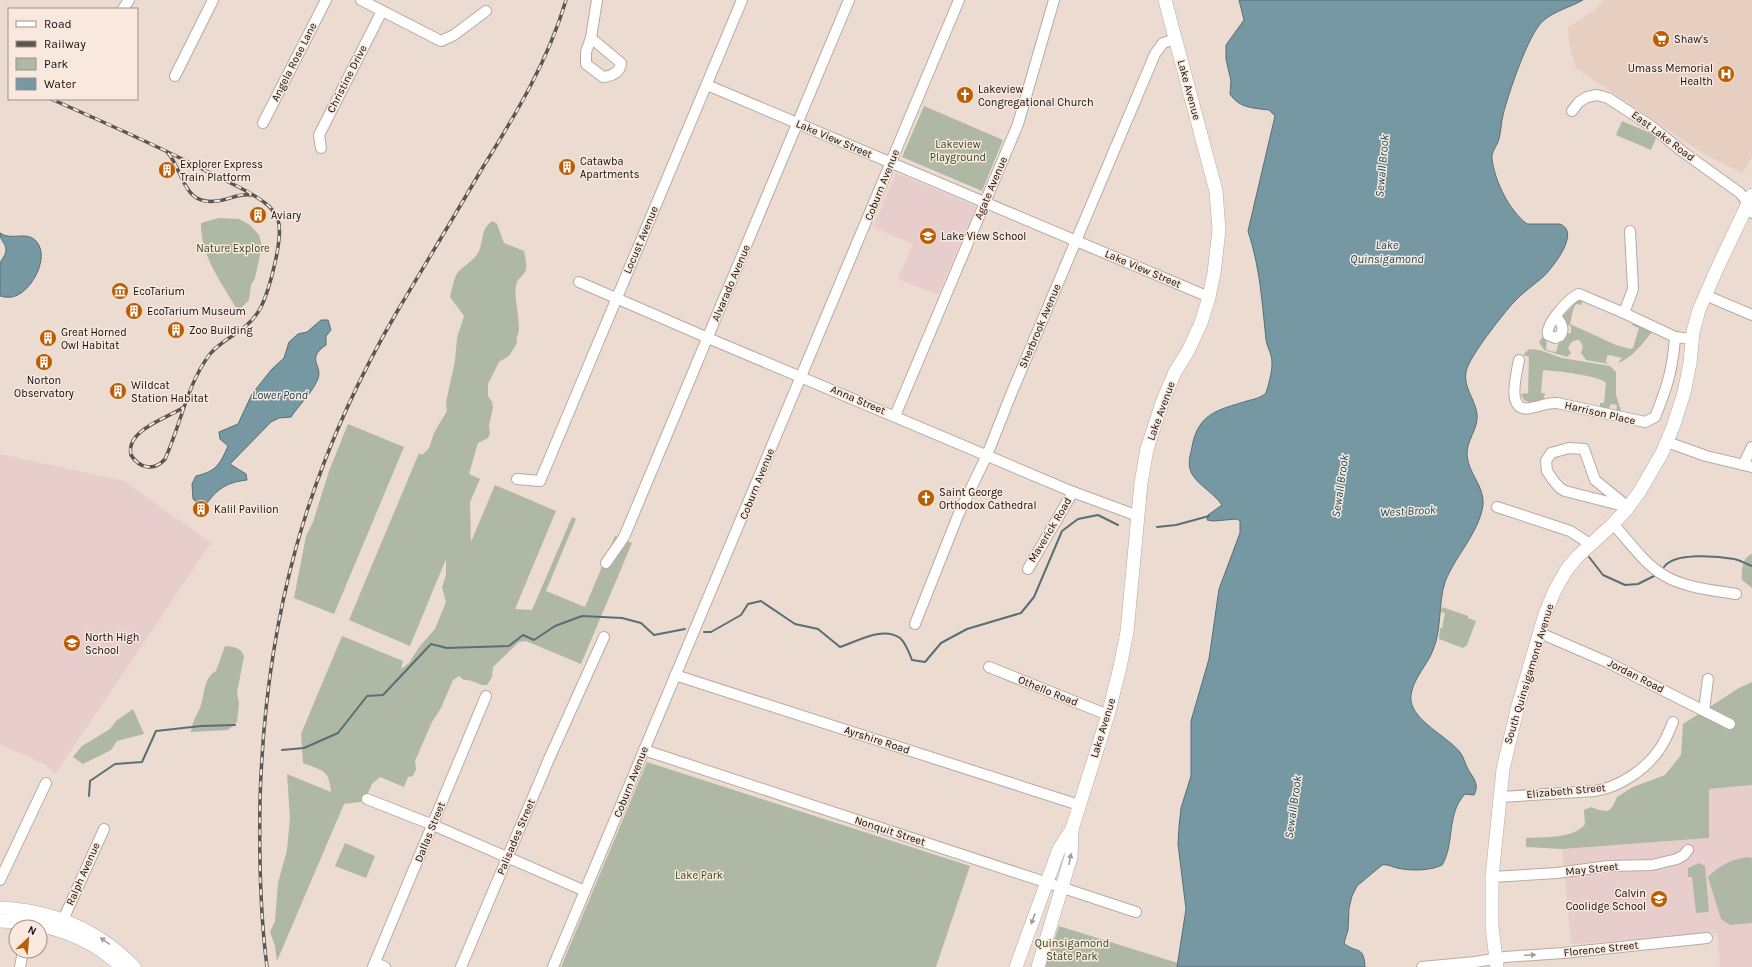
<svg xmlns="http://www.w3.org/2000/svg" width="1752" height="967" viewBox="0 0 1752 967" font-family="Karla,sans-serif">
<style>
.built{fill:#e6cfc1}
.education{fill:#e8cdcd}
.green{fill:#afb8a4}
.water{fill:#7598a3;stroke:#586f76}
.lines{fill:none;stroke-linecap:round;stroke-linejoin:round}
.stream{stroke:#586f76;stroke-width:2}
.minor-casing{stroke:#b9aaa1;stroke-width:12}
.major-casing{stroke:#b9aaa1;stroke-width:14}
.minor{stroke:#fff;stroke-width:10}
.major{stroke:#fff;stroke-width:13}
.rail-casing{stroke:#5d554f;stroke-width:3.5}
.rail{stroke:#f8e8de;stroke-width:2;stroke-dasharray:6;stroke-linecap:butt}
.oneway{fill:#a19f9e}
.labels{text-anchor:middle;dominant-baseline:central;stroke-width:3;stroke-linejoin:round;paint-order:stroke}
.poi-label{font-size:11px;fill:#140f0c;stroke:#f8e8de;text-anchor:start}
.street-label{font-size:11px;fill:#140f0c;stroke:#f8e8de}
.park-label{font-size:11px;fill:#36481a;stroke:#f8e8de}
.water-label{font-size:12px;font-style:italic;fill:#164a57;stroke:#f8e8de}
</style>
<rect width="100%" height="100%" fill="#ebdbd1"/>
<polygon class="built" points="1604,0 1752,0 1752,157 1742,173 1704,154 1576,68 1569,43 1568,27 1594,11"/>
<g class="education">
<polygon points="896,173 976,206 938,295 898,279 913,244 873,227"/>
<polygon points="0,454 124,481 211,543 55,774 46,765 0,744"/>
<polygon points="1752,785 1752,967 1720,967 1717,933 1577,944 1571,943 1562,849 1709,838 1709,789"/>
</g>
<g class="green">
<polygon points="924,106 1003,140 982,191 902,157"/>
<polygon points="1622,121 1657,136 1651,150 1616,135"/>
<path d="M219 218 239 219 250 225 259 235 262 246 255 278 251 285 249 300 238 311C222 283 200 256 201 223Z"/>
<path d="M493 221 497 224 504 243 524 251C525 257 528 266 525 272 522 277 517 279 516 285 514 298 519 314 519 329 519 334 515 338 517 343L509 356 499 362 488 384V396L492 402 493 407 489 426 490 434 488 438 478 443 469 474 480 479 470 502 471 542 495 485 556 511 515 609 532 610 572 517 576 519 546 591 585 607 615 536 632 543 581 664 526 641 519 642 493 667 492 677 487 685C479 686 473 679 464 680L459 676 453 680 441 708 432 722 415 761 416 769 413 776 408 777 404 787 380 777 372 784 365 799 360 802 344 804 277 961 275 946 270 932 275 921 278 883 287 850 290 818 287 774 331 792C329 769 323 771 303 763L301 734 342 636 403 661 401 669 409 663 420 646 435 629 446 602 442 587 446 575V559L410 646 349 620 419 453 422 455 429 448 434 433 447 411 446 402 455 361 457 338 464 316 450 297C452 290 454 275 459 271 465 265 473 261 478 253 484 243 480 227 493 221Z"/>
<path d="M1584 298 1581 305 1576 304 1573 310 1570 324 1616 345 1630 349 1633 348 1639 328 1632 325 1635 320 1654 330C1644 341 1633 358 1618 363L1622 358 1610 355 1607 356 1606 362 1609 364 1586 360 1581 353 1583 346 1579 340C1573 340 1571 342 1568 348L1571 353 1567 357 1544 350 1539 342 1544 335 1547 339 1546 349 1550 351 1556 352 1559 342 1565 334 1571 333V326C1566 325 1563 322 1563 316L1578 300Z"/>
<path d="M1529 349 1539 350 1562 358 1610 366 1616 372V395L1622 414 1616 412 1617 405 1611 404 1608 410 1600 408V403H1604L1606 383C1599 375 1555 371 1543 370L1541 393H1545L1543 401 1529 402 1524 400 1521 394 1528 393 1529 357 1523 355Z"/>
<polygon points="348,424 404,447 334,614 294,598 306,536 313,522 329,471"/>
<path d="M1752 554V588L1742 580C1742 571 1741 558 1752 554Z"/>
<polygon points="1442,607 1468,616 1468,618 1476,621 1467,645 1463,648 1439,639 1440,628 1442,628 1445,613 1441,612"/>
<path d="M225 646C233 647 241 647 244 656L237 693 239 704 237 722 228 730 191 732C192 722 196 717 200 708 205 695 203 678 216 671Z"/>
<path d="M1752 682V785L1709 789V838L1562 849 1526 847V838C1542 837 1575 839 1585 824L1584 810 1591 807 1599 810 1608 811 1613 806 1617 797 1633 787 1665 775 1681 755 1683 724 1739 688Z"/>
<polygon points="133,709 144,734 117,741 111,750 83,764 73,757 82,746 110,729 116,721"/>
<polygon points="647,762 970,866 936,967 561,967"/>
<polygon points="345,843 375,856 366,878 335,866"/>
<path d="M1747 857 1752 858V923L1730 925 1721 919 1708 877C1720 865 1730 860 1747 857Z"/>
<polygon points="1699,863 1705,866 1709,912 1696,913 1692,877 1688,877 1688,868"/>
<polygon points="1059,926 1184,965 1183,967 1045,967"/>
</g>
<g class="water">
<path d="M1239 0H1583C1571 7 1554 11 1543 21 1528 34 1508 95 1503 115 1501 123 1501 131 1499 139 1497 146 1491 152 1492 159 1495 182 1509 210 1527 224H1560C1581 232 1553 267 1544 276 1534 285 1523 292 1514 302 1503 314 1468 358 1466 372 1463 387 1475 399 1477 414 1479 428 1466 441 1467 455 1468 473 1485 487 1483 505 1479 533 1455 556 1445 582 1438 604 1442 629 1433 650 1427 666 1409 683 1411 701 1414 721 1446 736 1459 751 1464 756 1465 765 1469 771 1475 780 1479 785 1474 795L1465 794C1446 814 1455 844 1442 865 1430 871 1410 871 1397 868 1392 867 1388 864 1382 865L1357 886 1352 896 1349 908 1348 930 1344 943C1355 954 1364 944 1365 967H1177L1186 909 1178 844 1179 827 1181 808 1191 776V721L1209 659 1219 589 1240 533V521L1237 519 1213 521 1207 520 1208 515 1222 505C1214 493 1199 486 1192 474 1187 465 1190 456 1192 447 1198 413 1218 410 1247 401 1254 399 1261 398 1266 393 1269 383 1272 373 1272 363 1272 353 1267 348 1266 339 1262 302 1260 267 1248 231L1275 116 1269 110C1253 108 1239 108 1230 94L1231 81 1226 59V45L1244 20Z"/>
<path d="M0 233C11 241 26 231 35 240 50 254 35 284 21 293 14 298 7 298 0 296 0 287 0 274 0 264 1 259 6 256 6 250 6 243 0 241 0 233Z"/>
<path d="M321 320H328L331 330 326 336V345C304 360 325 365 317 381 311 394 299 405 291 417L279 418 271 422 230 464 246 474 247 480C228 482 218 488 207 503L199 504 193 499 192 484 196 476C217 471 220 464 228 446L220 439 219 432 238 424 252 394 272 369 284 358 289 342 298 334 307 332Z"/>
</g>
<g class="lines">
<g class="stream">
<polyline points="1157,527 1176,525 1209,516"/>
<polyline points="1589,557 1603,575 1625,585 1638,584 1656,575"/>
<path d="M1664 567C1674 552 1718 556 1734 559 1740 560 1746 564 1752 566"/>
<path d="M704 632H711L741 615 748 604 761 601 795 624 818 629 840 647C858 641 883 626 900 638 906 643 909 653 912 660L925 662 941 643 967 629 1021 613 1034 597 1062 531 1078 519 1098 515 1118 525"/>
<polyline points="282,750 304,748 338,733 367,696 383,695 431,644 447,648 509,646 523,635 534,640 555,626 582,616 622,618 641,623 654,635 685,629"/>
<polyline points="89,796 90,781 115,764 142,762 156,731 201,726 235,725"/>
</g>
<g class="minor-casing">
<g id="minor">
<polyline points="361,0 441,41 454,35 486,11"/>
<polyline points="123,9 129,0"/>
<path d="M591 38 621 63C620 73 612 76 603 77L586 64V52L591 38 597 0"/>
<polyline points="175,76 213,0"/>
<polyline points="707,85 1209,297"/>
<polyline points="1572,111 1579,102 1587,97 1597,95 1608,98 1651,126 1683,152 1740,193 1748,203 1752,213"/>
<polyline points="263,123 326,0"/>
<polyline points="321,148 319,135 382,11"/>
<polyline points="1630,231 1633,289 1624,313 1675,337 1691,339"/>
<polyline points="579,282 708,338 1073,492 1138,516"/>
<polyline points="1705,295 1752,315"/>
<path d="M1556 317C1562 323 1565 329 1560 336L1555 338 1548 335C1545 324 1569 298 1579 294L1624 313"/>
<path d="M1519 360C1517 372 1505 413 1530 408 1539 407 1548 402 1557 403L1645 422 1655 417C1667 388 1673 368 1675 337"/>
<polyline points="895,416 1018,124 1054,0"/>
<polyline points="1667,442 1706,456 1752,467"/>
<polygon points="1569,448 1584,449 1595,480 1628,507 1565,491 1560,488 1553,480 1547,471 1546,461 1551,453"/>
<polyline points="1743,465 1752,447"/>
<polyline points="517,479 540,481 742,0"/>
<polyline points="1497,507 1570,531 1590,544"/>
<path d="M1613 524C1629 541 1644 564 1665 576 1686 588 1712 590 1736 594"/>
<polyline points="606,563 624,537 849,0"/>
<polyline points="1028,569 1073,492"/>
<polyline points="915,624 959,513 987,455 1012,392 1155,54 1163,43 1176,39"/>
<polyline points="1540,633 1607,662 1730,724"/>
<polyline points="989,667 1108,715"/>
<polyline points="675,675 1079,805"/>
<polyline points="1704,711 1708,679"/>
<polyline points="644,750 1136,912"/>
<path d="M1501 797 1594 791C1618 788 1645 770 1659 750 1665 742 1669 732 1673 722"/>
<polyline points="367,799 433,825 585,891"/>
<polyline points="1492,877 1557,873 1608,866 1652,865 1677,859 1684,855 1688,850"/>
<polyline points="0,880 46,783"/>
<polyline points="63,920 104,829"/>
<polyline points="375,963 385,967"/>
<polyline points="20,967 23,951"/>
<polyline points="373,967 486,696"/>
<polyline points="461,967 549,759 604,637"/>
<polyline points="553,967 959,0"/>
<polyline points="1422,967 1475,962 1505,957 1563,953 1707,938"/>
</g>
</g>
<g class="major-casing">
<g id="major">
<path d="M0 908C51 910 99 930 134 967"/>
<path d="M0 921C42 921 91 936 121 967"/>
<polyline points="1016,967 1059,849 1072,829 1108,715 1120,667 1127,632 1141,483 1147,449 1162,403 1175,372 1188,351 1201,323 1209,297 1214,273 1219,230 1216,191 1165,0"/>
<polyline points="1038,967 1071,857 1072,829"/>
<polyline points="1497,967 1492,927 1492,877 1503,769 1518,706 1545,614 1555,590 1567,569 1578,556 1613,524 1627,509 1640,491 1662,453 1673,427 1684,393 1690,363 1693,332 1699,310 1716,271 1752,195"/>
</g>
</g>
<use href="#minor" class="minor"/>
<use href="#major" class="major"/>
<g class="rail-casing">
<g id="rail">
<path d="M51 99C106 123 160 147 212 174 230 183 250 191 265 203 271 207 275 213 278 220 284 237 269 291 261 307 248 332 225 336 210 354 187 384 181 424 165 459 154 472 139 468 131 455 125 430 168 418 184 407"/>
<path d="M168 153C184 172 183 206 217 201 229 200 238 193 251 195"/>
<path d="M267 967C260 912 259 856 260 801 265 620 306 467 398 310 426 263 455 215 483 167 516 114 548 61 566 0"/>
</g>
</g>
<use href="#rail" class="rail"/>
</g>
<defs><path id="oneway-solid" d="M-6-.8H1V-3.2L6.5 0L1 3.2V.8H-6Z"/></defs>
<g class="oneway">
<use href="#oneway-solid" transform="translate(1070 859) rotate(-79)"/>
<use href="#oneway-solid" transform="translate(1033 919) rotate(110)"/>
<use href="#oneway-solid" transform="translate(105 941) rotate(-145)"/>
<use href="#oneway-solid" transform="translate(1530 955) rotate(-3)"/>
</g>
<defs>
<g id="supermarket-disc" transform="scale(0.9)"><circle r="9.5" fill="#b95e03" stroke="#f8e8de"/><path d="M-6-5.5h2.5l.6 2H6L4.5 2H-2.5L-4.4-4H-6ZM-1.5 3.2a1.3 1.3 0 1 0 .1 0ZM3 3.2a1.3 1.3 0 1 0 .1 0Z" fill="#fff"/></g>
<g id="hospital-disc" transform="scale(0.9)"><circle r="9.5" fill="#b95e03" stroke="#f8e8de"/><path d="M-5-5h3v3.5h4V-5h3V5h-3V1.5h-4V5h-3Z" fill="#fff"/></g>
<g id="church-disc" transform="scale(0.9)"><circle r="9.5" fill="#b95e03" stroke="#f8e8de"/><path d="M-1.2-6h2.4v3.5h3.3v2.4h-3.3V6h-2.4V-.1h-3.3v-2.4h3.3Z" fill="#fff"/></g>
<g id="building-disc" transform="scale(0.9)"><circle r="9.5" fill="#b95e03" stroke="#f8e8de"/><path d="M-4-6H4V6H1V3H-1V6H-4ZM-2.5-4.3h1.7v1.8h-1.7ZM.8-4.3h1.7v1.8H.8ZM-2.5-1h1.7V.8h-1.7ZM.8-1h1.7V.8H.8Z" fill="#fff"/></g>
<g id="school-disc" transform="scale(0.9)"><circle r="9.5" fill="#b95e03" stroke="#f8e8de"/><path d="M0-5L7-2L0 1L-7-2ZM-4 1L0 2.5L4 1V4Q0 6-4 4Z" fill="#fff"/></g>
<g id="museum-disc" transform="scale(0.9)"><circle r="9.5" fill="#b95e03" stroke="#f8e8de"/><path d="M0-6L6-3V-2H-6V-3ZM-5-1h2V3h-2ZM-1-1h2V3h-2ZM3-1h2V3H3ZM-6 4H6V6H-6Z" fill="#fff"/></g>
</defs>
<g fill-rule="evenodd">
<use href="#supermarket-disc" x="1661" y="39"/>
<use href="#hospital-disc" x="1726" y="74"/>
<use href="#church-disc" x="965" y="95"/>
<use href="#building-disc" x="567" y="167"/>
<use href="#building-disc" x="167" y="170"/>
<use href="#building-disc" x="258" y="215"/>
<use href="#school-disc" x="928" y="236"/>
<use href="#museum-disc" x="120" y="291"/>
<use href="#building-disc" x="134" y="311"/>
<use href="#building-disc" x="176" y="330"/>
<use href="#building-disc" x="48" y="338"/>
<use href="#building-disc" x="44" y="362"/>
<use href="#building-disc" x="118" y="391"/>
<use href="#church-disc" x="926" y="498"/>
<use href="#building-disc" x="201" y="509"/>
<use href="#school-disc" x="72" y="643"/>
<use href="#school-disc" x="1659" y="899"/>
</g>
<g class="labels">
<g class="poi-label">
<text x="1674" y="39">Shaw's</text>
<text x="1713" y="68" text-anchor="end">Umass Memorial<tspan x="1713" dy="13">Health</tspan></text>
<text x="978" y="89">Lakeview<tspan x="978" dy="13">Congregational Church</tspan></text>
<text x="580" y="161">Catawba<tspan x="580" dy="13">Apartments</tspan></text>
<text x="180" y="164">Explorer Express<tspan x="180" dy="13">Train Platform</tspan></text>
<text x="271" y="215">Aviary</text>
<text x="941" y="236">Lake View School</text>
<text x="133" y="291">EcoTarium</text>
<text x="147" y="311">EcoTarium Museum</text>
<text x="189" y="330">Zoo Building</text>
<text x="61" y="332">Great Horned<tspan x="61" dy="13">Owl Habitat</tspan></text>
<text x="44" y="380" text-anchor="middle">Norton<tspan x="44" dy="13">Observatory</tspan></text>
<text x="131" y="385">Wildcat<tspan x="131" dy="13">Station Habitat</tspan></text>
<text x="939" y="492">Saint George<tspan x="939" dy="13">Orthodox Cathedral</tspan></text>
<text x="214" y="509">Kalil Pavilion</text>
<text x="85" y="637">North High<tspan x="85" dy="13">School</tspan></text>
<text x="1646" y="893" text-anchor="end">Calvin<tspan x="1646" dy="13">Coolidge School</tspan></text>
</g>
<g class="street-label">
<text transform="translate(294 62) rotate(-63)">Angela Rose Lane</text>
<text transform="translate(347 79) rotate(-63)">Christine Drive</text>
<text transform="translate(1189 90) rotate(75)">Lake Avenue</text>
<text transform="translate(1663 136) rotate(37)">East Lake Road</text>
<text transform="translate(834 139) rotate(23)">Lake View Street</text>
<text transform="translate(882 185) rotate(-68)">Coburn Avenue</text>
<text transform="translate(991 188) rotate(-67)">Agate Avenue</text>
<text transform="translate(641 240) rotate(-67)">Locust Avenue</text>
<text transform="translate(1143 269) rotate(23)">Lake View Street</text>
<text transform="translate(731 283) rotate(-67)">Alvarado Avenue</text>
<text transform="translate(1040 326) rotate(-67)">Sherbrook Avenue</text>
<text transform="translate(858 400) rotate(23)">Anna Street</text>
<text transform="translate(1161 411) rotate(-70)">Lake Avenue</text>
<text transform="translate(1600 413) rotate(13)">Harrison Place</text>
<text transform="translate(757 484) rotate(-68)">Coburn Avenue</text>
<text transform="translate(1050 530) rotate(-59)">Maverick Road</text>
<text transform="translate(1529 674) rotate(-73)">South Quinsigamond Avenue</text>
<text transform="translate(1636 676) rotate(27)">Jordan Road</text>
<text transform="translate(1048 691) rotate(22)">Othello Road</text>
<text transform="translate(1103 728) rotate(-73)">Lake Avenue</text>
<text transform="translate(877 740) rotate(18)">Ayrshire Road</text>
<text transform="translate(631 782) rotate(-68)">Coburn Avenue</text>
<text transform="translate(1566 791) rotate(-5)">Elizabeth Street</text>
<text transform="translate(890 831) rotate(18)">Nonquit Street</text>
<text transform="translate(430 832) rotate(-68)">Dallas Street</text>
<text transform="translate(516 837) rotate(-67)">Palisades Street</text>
<text transform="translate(1592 869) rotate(-6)">May Street</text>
<text transform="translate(83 874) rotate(-66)">Ralph Avenue</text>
<text transform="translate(1601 949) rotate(-6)">Florence Street</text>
</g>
<g class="park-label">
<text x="958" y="144">Lakeview<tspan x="958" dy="13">Playground</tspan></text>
<text x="233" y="248">Nature Explore</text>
<text x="699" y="875">Lake Park</text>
<text x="1072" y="943">Quinsigamond<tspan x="1072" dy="13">State Park</tspan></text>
</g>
<g class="water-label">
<text transform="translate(1382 166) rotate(-85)">Sewall Brook</text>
<text x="1387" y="245">Lake<tspan x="1387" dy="14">Quinsigamond</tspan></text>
<text x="280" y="395">Lower Pond</text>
<text transform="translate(1340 486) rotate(-82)">Sewall Brook</text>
<text transform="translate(1408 511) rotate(-3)">West Brook</text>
<text transform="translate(1293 807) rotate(-82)">Sewall Brook</text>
</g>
</g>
<rect x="8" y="8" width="130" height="92" fill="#f8e8de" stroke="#9d918a"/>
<rect x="16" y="21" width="20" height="6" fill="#ffffff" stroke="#9d918a"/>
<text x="44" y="28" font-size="12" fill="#140f0c">Road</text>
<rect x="16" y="41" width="20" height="6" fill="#5d554f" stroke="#9d918a"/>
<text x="44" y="48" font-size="12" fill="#140f0c">Railway</text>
<rect x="16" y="58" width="20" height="12" fill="#afb8a4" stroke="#9d918a"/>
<text x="44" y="68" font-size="12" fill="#140f0c">Park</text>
<rect x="16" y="78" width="20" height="12" fill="#7598a3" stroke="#9d918a"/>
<text x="44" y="88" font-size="12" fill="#140f0c">Water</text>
<g transform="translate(28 939) rotate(26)"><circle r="19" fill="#f8e8de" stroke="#9d918a"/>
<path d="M0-3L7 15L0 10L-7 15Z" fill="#b95e03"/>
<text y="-6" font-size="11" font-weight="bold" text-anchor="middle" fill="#140f0c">N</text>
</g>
</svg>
